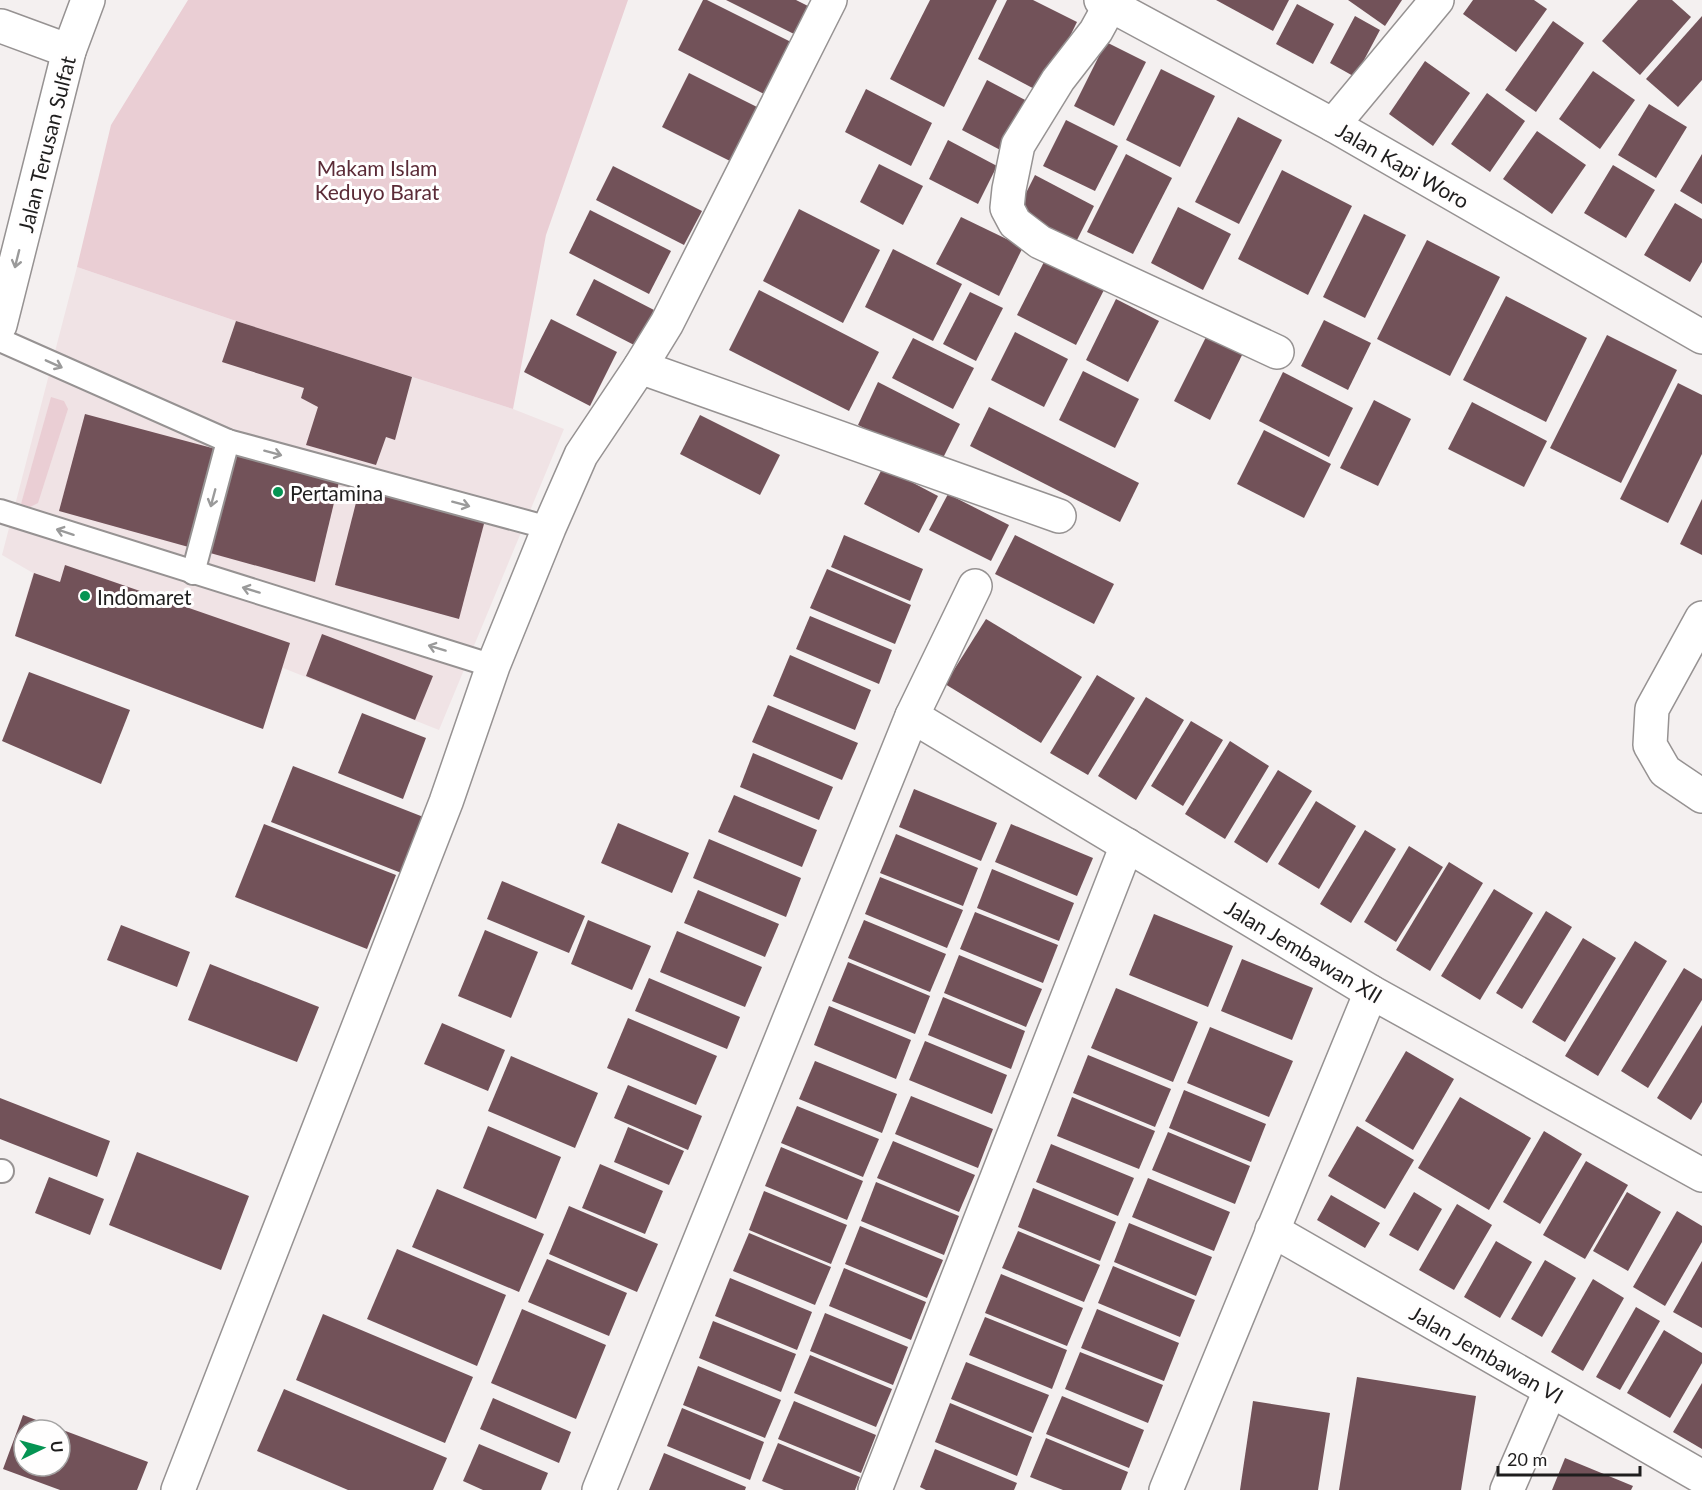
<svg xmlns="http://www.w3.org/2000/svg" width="1702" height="1490" viewBox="0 0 1702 1490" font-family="Lato,sans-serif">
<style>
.built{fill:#f0e3e5}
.green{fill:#eaced4}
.building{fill:#725259;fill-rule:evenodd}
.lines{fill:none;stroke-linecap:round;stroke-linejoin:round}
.service-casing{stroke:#969292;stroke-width:26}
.minor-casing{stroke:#969292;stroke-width:36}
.tertiary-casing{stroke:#969292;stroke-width:36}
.service{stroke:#fff;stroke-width:22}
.minor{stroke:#fff;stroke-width:33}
.tertiary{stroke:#fff;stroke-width:33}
.oneway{stroke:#9a9a9a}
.poi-dot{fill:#059453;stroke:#fffefe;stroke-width:2}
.labels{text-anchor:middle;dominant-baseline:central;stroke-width:6;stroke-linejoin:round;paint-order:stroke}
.street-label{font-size:21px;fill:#1f1e1e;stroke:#fffefe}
.park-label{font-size:21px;fill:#5b2b37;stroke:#fffefe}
.poi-label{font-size:21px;fill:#1f1e1e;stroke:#fffefe;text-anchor:start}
</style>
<rect width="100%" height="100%" fill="#f4f0f0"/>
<polygon class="built" points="77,267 236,321 513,409 564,429 439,730 283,668 263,729 15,636 33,573 2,555"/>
<g class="green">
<polygon points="188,0 628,0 546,235 513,409 236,321 77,267 111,125"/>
<polygon points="51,397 64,401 68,409 38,503 30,507 21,504"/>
</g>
<g class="building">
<polygon points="703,0 707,0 801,47 774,99 678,50"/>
<polygon points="726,0 796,0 810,7 796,35"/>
<polygon points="930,0 997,0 944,107 890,79"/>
<polygon points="1007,0 1033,0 1077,22 1042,93 978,59"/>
<polygon points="1216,0 1289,0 1273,31"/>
<polygon points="1348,0 1402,0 1385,26"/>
<polygon points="1473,0 1534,0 1547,9 1516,52 1463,14"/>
<polygon points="1638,0 1672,0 1691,17 1640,75 1602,41"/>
<polygon points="1297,4 1334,24 1313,64 1276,44"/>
<polygon points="1355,16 1380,30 1355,77 1330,63"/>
<polygon points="1702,16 1702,80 1678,107 1646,79"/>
<polygon points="1553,21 1584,43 1536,112 1505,90"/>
<polygon points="1106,42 1146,62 1114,126 1074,106"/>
<polygon points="1425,61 1470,93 1433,146 1389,114"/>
<polygon points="1161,69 1215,96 1180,167 1126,140"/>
<polygon points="1593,71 1635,100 1600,149 1559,119"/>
<polygon points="689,73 763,110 736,164 662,127"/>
<polygon points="987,80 1033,104 1008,154 962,130"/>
<polygon points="866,89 932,123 911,166 845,132"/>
<polygon points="1487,93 1525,121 1490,172 1451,144"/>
<polygon points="1649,104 1687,127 1656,178 1618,155"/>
<polygon points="1238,117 1282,140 1239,224 1195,202"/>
<polygon points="1066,120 1118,146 1095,191 1043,166"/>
<polygon points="1537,131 1586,165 1552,214 1503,179"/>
<polygon points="948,140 997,166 978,204 929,179"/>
<polygon points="1126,154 1172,178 1133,254 1087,232"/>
<polygon points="1702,154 1702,204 1680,191"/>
<polygon points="879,164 923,186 903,225 860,202"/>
<polygon points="1613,165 1655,190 1626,238 1584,213"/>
<polygon points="613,166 702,211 684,245 596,200"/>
<polygon points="1282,170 1352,206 1308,295 1238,259"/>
<polygon points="1035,175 1094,206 1074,246 1014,217"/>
<polygon points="1675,203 1702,219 1702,262 1690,282 1644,255"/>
<polygon points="1178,207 1231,234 1203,290 1151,263"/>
<polygon points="799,209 880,250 843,323 763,281"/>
<polygon points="590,210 671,251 649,294 569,253"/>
<polygon points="1364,214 1406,235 1365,318 1323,297"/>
<polygon points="961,217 1023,247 999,296 936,264"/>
<polygon points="1427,240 1500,277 1450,376 1377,339"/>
<polygon points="893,249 962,284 933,341 865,307"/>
<polygon points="1046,258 1105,288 1076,345 1017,315"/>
<polygon points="594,279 654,310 636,346 576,315"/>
<polygon points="759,290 879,352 849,411 729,350"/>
<polygon points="970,292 1003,308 976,361 943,344"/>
<polygon points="1506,296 1587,338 1546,422 1463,380"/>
<polygon points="1116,299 1159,321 1128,382 1086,360"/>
<polygon points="551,319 617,352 590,406 524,372"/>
<polygon points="1324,320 1371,343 1348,390 1301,366"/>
<polygon points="236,321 412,377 395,440 386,437 376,465 306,445 318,407 301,398 304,388 222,362"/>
<polygon points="1211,327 1247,345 1210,420 1174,401"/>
<polygon points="1015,332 1068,359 1044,407 991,380"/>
<polygon points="1607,335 1677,370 1621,483 1550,448"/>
<polygon points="913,338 974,368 953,409 892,378"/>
<polygon points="1083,371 1139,399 1115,448 1059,420"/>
<polygon points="1283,372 1353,408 1329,457 1259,421"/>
<polygon points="878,382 960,424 939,466 858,425"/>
<polygon points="1678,383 1702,395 1702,454 1668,523 1620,499"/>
<polygon points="1374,400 1411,419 1378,486 1340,468"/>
<polygon points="1472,402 1547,441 1524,487 1448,449"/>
<polygon points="989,407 1139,483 1120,522 970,446"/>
<polygon points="85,414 339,482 315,582 59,511"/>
<polygon points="700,415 780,455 760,495 680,454"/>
<polygon points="1264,430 1331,464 1304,518 1237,484"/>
<polygon points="883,467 938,496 919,533 864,504"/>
<polygon points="360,487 485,520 459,619 335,585"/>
<polygon points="948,494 1009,525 991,561 929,530"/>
<polygon points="1702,499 1702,555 1680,544"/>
<polygon points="844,535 923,569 910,601 831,567"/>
<polygon points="1015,535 1114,584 1094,624 995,574"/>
<polygon points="65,565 290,643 263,729 15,636 34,573 60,582"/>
<polygon points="827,569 911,605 895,644 810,608"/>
<polygon points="810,616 892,650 879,684 796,649"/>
<polygon points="986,619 1082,677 1041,743 945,684"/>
<polygon points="322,634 433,676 415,720 306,676"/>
<polygon points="790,655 871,690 855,730 773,696"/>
<polygon points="29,672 130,710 101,784 2,741"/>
<polygon points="1097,675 1135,698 1088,775 1050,753"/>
<polygon points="1146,697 1184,720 1136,800 1098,776"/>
<polygon points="768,705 858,743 842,780 752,742"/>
<polygon points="362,713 426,738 403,799 338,773"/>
<polygon points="1191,721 1223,740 1183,806 1151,786"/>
<polygon points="1230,741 1269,766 1225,839 1185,814"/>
<polygon points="753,753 833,787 819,820 740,787"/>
<polygon points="293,766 426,818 404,874 271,822"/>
<polygon points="1278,770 1312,791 1267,863 1234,842"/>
<polygon points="914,789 997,823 981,861 899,827"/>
<polygon points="734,795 817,830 802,867 718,832"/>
<polygon points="1316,801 1356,826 1319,889 1278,864"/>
<polygon points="618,823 689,853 672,893 601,863"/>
<polygon points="264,824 396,875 367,949 235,897"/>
<polygon points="1011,824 1093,858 1077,896 995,862"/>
<polygon points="1365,830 1396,849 1351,923 1320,904"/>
<polygon points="896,834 978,868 963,906 880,873"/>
<polygon points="709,839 801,878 786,917 693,878"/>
<polygon points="1409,846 1443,867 1396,942 1364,922"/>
<polygon points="1449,862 1483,883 1430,971 1396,950"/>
<polygon points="992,869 1074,903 1059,941 977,908"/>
<polygon points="880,877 963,910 947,948 865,914"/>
<polygon points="502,881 585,916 569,953 487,919"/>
<polygon points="1494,889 1533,913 1480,1000 1441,976"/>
<polygon points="698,890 779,924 765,957 684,923"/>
<polygon points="1546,911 1572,927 1522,1009 1496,993"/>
<polygon points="975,912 1058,945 1043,983 960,949"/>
<polygon points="1154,914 1233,946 1208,1007 1129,975"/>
<polygon points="588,920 651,946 632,990 571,964"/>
<polygon points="864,920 946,954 930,992 848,958"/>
<polygon points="121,925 190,952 177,987 107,960"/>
<polygon points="485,930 538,952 511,1018 458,996"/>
<polygon points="677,931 762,967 745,1007 660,972"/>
<polygon points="1583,938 1616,958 1565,1042 1532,1022"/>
<polygon points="1635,941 1667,961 1598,1076 1565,1056"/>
<polygon points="959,955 1042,989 1026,1027 944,993"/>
<polygon points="1242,959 1313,988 1292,1040 1221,1011"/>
<polygon points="848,962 930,996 915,1034 832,1001"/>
<polygon points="210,964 319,1007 297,1062 188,1020"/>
<polygon points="1684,968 1702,979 1702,1000 1648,1088 1621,1071"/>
<polygon points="649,978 740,1017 727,1049 635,1011"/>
<polygon points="1116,988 1198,1022 1173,1082 1091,1048"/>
<polygon points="943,997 1025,1031 1011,1069 928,1035"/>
<polygon points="829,1006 911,1040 896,1079 814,1045"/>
<polygon points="628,1018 717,1056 696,1105 607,1068"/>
<polygon points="442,1023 505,1050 488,1091 424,1064"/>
<polygon points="1702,1025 1702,1102 1691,1120 1657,1098"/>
<polygon points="1210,1027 1293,1061 1269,1117 1187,1083"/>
<polygon points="925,1041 1007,1075 992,1114 909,1080"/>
<polygon points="1406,1051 1454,1079 1413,1150 1365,1121"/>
<polygon points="1088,1055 1171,1089 1155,1127 1073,1093"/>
<polygon points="511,1056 598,1093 575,1148 488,1111"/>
<polygon points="815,1061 897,1094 882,1133 799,1099"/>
<polygon points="628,1085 702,1116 688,1150 614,1118"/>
<polygon points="1184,1090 1266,1124 1251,1162 1169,1128"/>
<polygon points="911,1096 993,1129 978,1168 895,1134"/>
<polygon points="1072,1097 1155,1131 1139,1169 1057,1136"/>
<polygon points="1460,1097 1531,1138 1489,1210 1418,1168"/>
<polygon points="0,1098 110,1141 97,1177 0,1139"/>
<polygon points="797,1106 879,1139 863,1177 781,1143"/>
<polygon points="488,1126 561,1157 536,1219 463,1188"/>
<polygon points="1357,1126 1414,1160 1385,1209 1328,1176"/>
<polygon points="628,1127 684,1151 669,1185 614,1162"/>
<polygon points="1544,1131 1582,1154 1540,1224 1503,1202"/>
<polygon points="1168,1132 1250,1166 1235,1204 1152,1170"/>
<polygon points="893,1141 975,1175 959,1212 877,1178"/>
<polygon points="1051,1144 1134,1178 1118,1216 1036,1182"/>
<polygon points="781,1147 863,1181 847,1220 765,1186"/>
<polygon points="137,1152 249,1196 221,1270 109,1225"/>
<polygon points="1586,1161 1628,1185 1585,1259 1543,1235"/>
<polygon points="600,1164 663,1191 645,1234 582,1208"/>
<polygon points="49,1177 104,1199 90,1235 35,1213"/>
<polygon points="1148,1178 1230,1212 1214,1251 1132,1217"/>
<polygon points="876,1182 959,1216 944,1255 861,1221"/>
<polygon points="1033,1188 1116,1222 1100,1261 1018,1227"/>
<polygon points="437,1189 544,1234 519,1292 412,1247"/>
<polygon points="764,1191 847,1225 831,1264 749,1230"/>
<polygon points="1414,1192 1442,1209 1418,1251 1389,1235"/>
<polygon points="1627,1192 1661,1212 1628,1271 1593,1251"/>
<polygon points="1331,1195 1380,1223 1365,1248 1317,1220"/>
<polygon points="1457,1204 1492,1225 1454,1290 1419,1270"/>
<polygon points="569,1206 658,1244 637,1292 549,1254"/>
<polygon points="1677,1211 1702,1226 1702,1242 1665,1306 1633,1287"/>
<polygon points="1129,1223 1212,1257 1196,1296 1114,1262"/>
<polygon points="860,1226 943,1260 927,1298 845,1264"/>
<polygon points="1018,1231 1100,1265 1084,1302 1002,1268"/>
<polygon points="749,1233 831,1267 815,1305 733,1271"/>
<polygon points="1496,1241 1532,1262 1500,1318 1464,1297"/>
<polygon points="397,1249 506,1295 477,1366 367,1319"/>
<polygon points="547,1259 627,1293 609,1336 528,1302"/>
<polygon points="1545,1260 1576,1278 1542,1337 1511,1319"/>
<polygon points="1702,1261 1702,1328 1673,1312"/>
<polygon points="1113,1266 1195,1300 1180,1337 1098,1303"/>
<polygon points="844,1268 926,1302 911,1340 829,1306"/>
<polygon points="1001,1274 1083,1308 1067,1346 985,1313"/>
<polygon points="730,1278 812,1312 797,1350 715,1316"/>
<polygon points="1593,1279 1624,1298 1583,1371 1551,1352"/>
<polygon points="1636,1307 1660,1321 1620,1390 1596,1377"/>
<polygon points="522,1309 606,1345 576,1419 491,1383"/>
<polygon points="1097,1309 1179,1343 1164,1381 1081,1348"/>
<polygon points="825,1313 908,1347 893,1385 810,1351"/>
<polygon points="323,1314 473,1377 445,1443 296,1380"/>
<polygon points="985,1317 1067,1350 1052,1389 969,1355"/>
<polygon points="713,1321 796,1354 781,1392 699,1358"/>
<polygon points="1664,1330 1702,1353 1702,1363 1670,1418 1627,1393"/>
<polygon points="1080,1352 1163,1385 1148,1423 1065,1389"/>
<polygon points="810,1355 892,1389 876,1427 794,1393"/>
<polygon points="966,1362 1049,1395 1033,1433 951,1399"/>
<polygon points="698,1366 781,1400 765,1438 683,1405"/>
<polygon points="1357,1377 1476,1396 1461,1490 1339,1490"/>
<polygon points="1702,1383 1702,1449 1673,1432"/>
<polygon points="284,1389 447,1458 433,1490 348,1490 257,1451"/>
<polygon points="1062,1396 1144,1430 1129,1468 1046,1434"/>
<polygon points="493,1398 571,1432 559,1463 480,1429"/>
<polygon points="794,1401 876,1435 861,1473 778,1439"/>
<polygon points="1253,1401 1330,1413 1318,1490 1240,1490"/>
<polygon points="950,1403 1032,1437 1017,1476 935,1442"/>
<polygon points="682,1408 764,1442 750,1480 667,1446"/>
<path d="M23 1415 148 1462 137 1490H60L3 1469ZM24 1430H60V1466H24Z"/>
<polygon points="1046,1438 1128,1472 1121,1490 1063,1490 1030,1477"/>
<polygon points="778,1443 860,1477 855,1490 784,1490 762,1481"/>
<polygon points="479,1444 548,1473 541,1490 483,1490 463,1481"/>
<polygon points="935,1449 1017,1483 1014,1490 926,1490 920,1487"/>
<polygon points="664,1453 746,1487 745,1490 649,1490"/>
<polygon points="1565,1458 1633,1486 1631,1490 1552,1490"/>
</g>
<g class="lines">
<g class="service-casing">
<g id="service">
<polyline points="0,340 228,441 549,528"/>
<polyline points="0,511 493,666"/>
<polyline points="193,573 228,441"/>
<polyline points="0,1171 2,1171"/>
</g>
</g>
<g class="minor-casing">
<g id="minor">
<polyline points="1113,0 1096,31 1058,80 1018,145 1009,189 1007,208 1015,223 1040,242 1277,352"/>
<polyline points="1333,125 1437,0"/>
<polyline points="640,367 1059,516"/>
<polyline points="1702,618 1652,709 1650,745 1665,771 1702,796"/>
<polyline points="912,716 1371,992 1702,1175"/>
<polyline points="1272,1230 1702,1477"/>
<polyline points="178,1490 446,802 493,666 549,528 581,455 640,367 667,323 830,0"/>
<polyline points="599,1490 912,716 975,586"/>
<polyline points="875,1490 1127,845"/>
<polyline points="1166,1490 1371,992"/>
<polyline points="1507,1490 1550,1391"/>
</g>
</g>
<g class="tertiary-casing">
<g id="tertiary">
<polyline points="1101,0 1333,125 1702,337"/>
<polyline points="1,26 69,51"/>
<polyline points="0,325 69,51 88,0"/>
</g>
</g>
<use href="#service" class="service"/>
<use href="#minor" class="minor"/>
<use href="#tertiary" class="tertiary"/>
</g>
<defs><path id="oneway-shaft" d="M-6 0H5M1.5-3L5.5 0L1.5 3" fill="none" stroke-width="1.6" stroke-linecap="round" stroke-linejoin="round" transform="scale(1.5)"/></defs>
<g class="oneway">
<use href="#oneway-shaft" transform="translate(17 259) rotate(104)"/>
<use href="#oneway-shaft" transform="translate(54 364) rotate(24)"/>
<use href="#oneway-shaft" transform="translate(273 453) rotate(15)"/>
<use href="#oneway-shaft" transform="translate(213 498) rotate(105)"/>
<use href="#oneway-shaft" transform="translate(461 504) rotate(15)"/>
<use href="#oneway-shaft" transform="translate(65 532) rotate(-162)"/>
<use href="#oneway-shaft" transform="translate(251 590) rotate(-163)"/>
<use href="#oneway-shaft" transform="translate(437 648) rotate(-163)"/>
</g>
<g class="poi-dot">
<circle cx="278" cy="492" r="6"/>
<circle cx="85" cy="596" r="6"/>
</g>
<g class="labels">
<g class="street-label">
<text transform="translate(46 144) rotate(-76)">Jalan Terusan Sulfat</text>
<text transform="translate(1403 165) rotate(30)">Jalan Kapi Woro</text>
<text transform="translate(1304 951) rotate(31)">Jalan Jembawan XII</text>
<text transform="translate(1487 1354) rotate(30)">Jalan Jembawan VI</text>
</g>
<g class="park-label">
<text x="377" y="167">Makam Islam<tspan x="377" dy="24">Keduyo Barat</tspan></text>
</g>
<g class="poi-label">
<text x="290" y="492">Pertamina</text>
<text x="97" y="596">Indomaret</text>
</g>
</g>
<g transform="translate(42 1448) rotate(85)"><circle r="28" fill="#fffefe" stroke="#a5a4a4" stroke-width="1.5"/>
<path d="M0-4.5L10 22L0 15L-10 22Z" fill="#059453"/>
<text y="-9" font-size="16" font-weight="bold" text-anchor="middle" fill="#1f1e1e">U</text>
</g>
<path d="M1498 1466v9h142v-9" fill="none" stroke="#1f1e1e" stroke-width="3"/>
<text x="1507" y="1466" font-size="18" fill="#1f1e1e" stroke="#fffefe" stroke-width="4.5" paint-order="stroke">20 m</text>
</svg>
